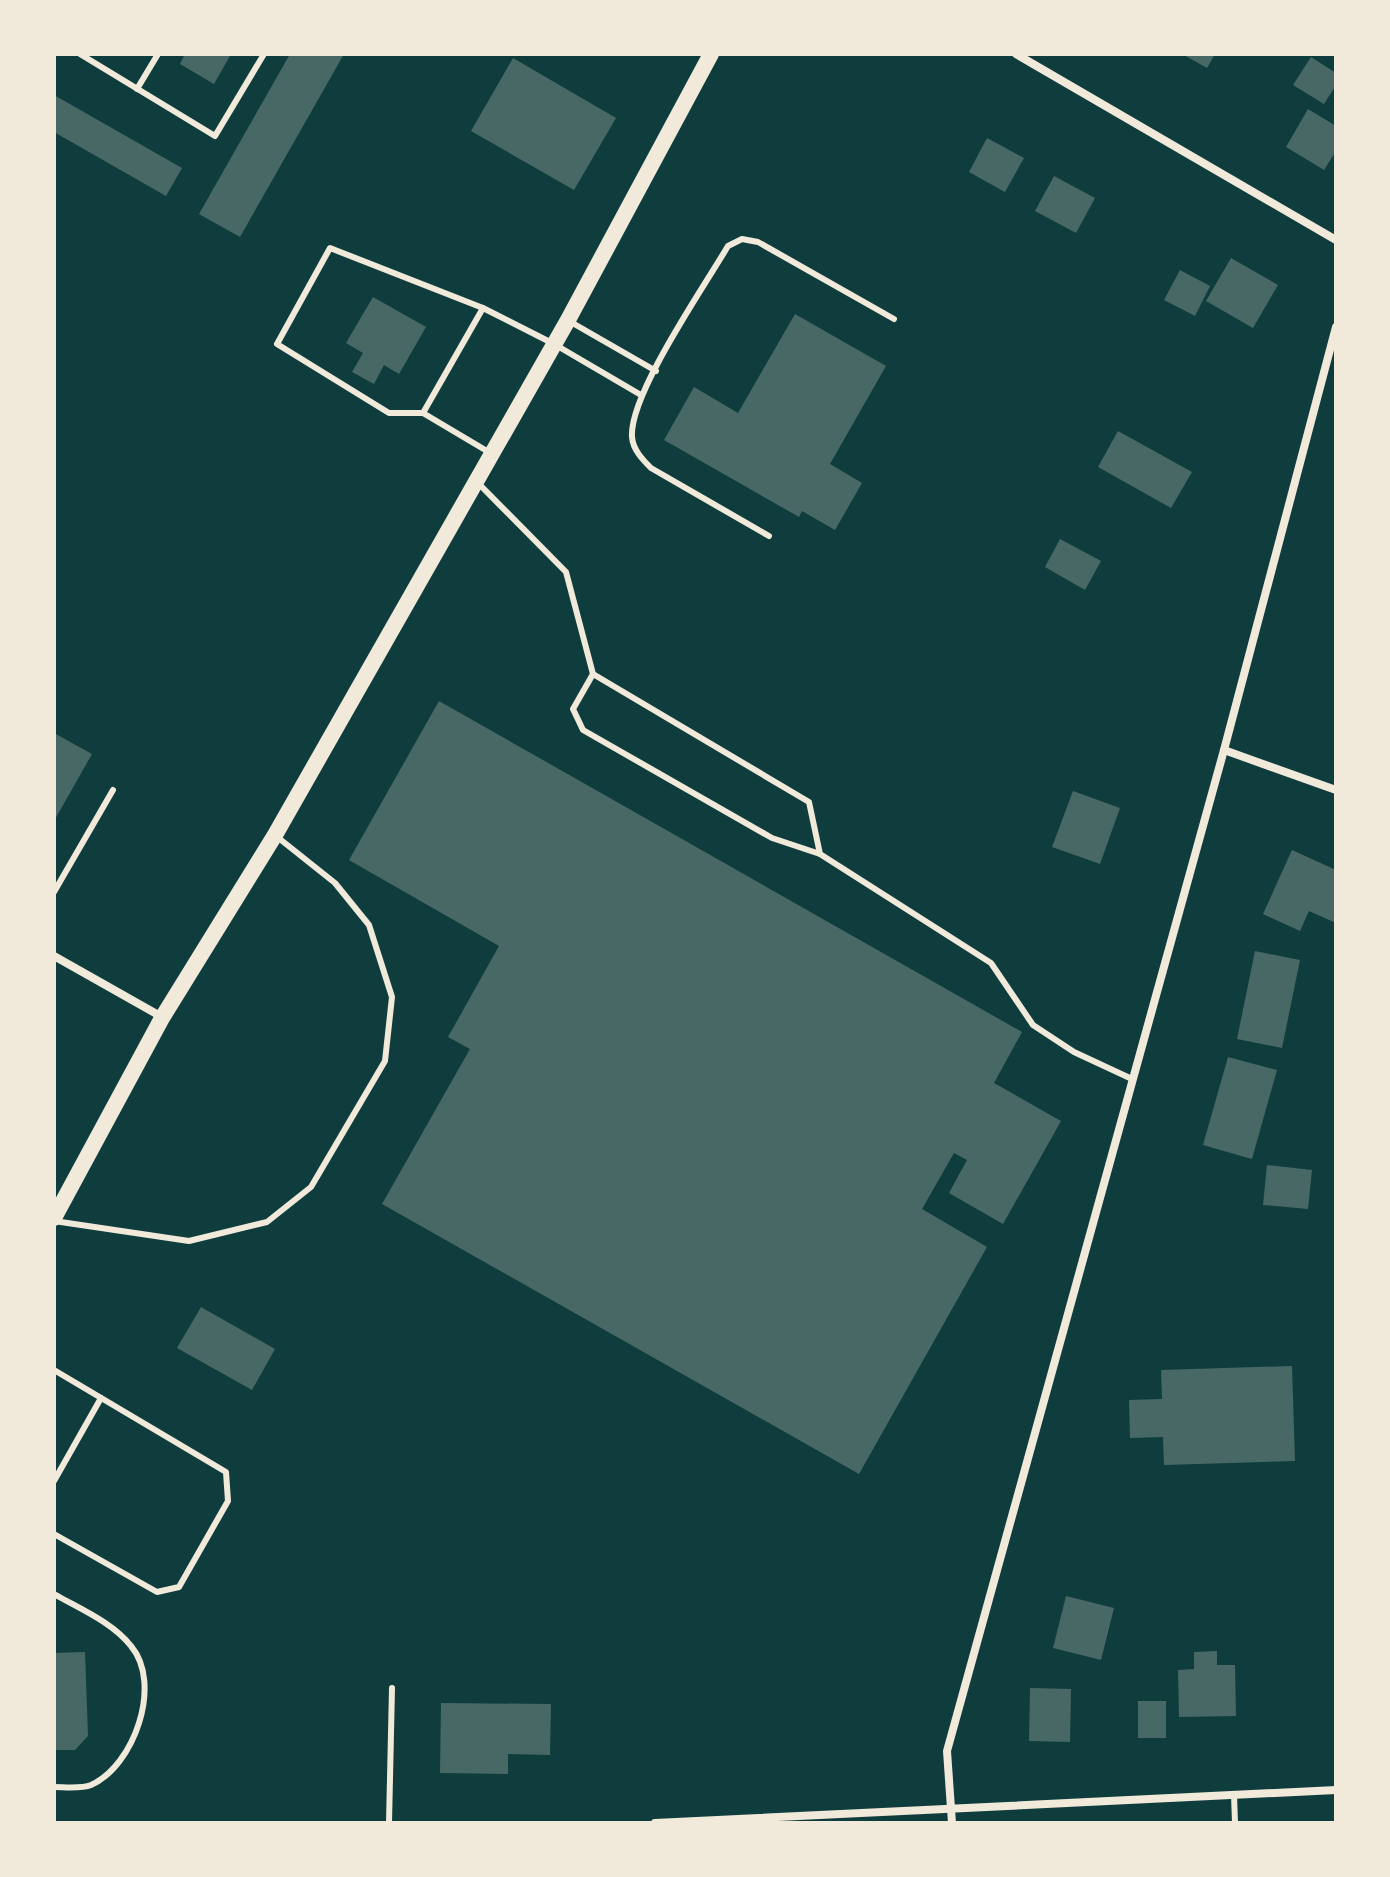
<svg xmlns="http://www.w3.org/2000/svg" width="1390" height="1877" viewBox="0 0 1390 1877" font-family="Arial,sans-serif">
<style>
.building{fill:#486865}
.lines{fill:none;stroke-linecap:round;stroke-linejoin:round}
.service{stroke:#f1e9da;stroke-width:6}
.minor{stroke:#f1e9da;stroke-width:8}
.secondary{stroke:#f1e9da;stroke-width:16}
</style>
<rect width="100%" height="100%" fill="#0f3d3e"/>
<g class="building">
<polygon points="185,54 231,54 214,84 180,64"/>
<polygon points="290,54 344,54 240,237 199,214"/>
<polygon points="1182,54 1215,54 1207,68"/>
<polygon points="1311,57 1336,73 1336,85 1324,104 1293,85"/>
<polygon points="513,58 616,118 574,190 471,131"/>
<polygon points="54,95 182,168 166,196 54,132"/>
<polygon points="1308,109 1336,126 1336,151 1324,170 1286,147"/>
<polygon points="987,138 1024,158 1005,192 969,172"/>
<polygon points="1054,176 1095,198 1076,233 1035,211"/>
<polygon points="1231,258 1278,285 1253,328 1206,301"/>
<polygon points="1180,270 1210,286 1195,316 1164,300"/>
<polygon points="373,297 426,327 399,374 384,365 374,384 352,372 363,353 346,343"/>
<polygon points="795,314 886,366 830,464 862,483 835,530 802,511 799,517 664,440 694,387 738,413"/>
<polygon points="1118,431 1192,472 1171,508 1098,467"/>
<polygon points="1060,539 1101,561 1085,590 1045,567"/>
<polygon points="439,701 1022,1032 994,1083 1061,1121 1003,1224 949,1193 967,1160 954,1153 922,1209 987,1247 859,1474 382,1204 470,1049 448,1037 499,946 349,860"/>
<polygon points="54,733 92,754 54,821"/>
<polygon points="1073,791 1120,808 1100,864 1052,847"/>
<polygon points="1292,850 1336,870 1336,923 1309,911 1300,931 1263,914"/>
<polygon points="1255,951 1300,960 1282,1048 1237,1039"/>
<polygon points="1228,1057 1277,1070 1252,1159 1203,1145"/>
<polygon points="1267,1165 1312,1170 1308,1209 1263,1205"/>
<polygon points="201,1307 275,1349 252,1390 177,1348"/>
<polygon points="1292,1366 1295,1461 1164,1465 1163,1437 1130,1438 1129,1400 1162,1399 1161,1370"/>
<polygon points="1066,1596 1114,1608 1101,1660 1053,1648"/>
<polygon points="1217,1651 1217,1665 1235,1665 1236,1716 1179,1717 1178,1670 1194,1669 1194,1652"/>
<polygon points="85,1652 88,1736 75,1750 54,1750 54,1653"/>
<polygon points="1030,1688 1071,1689 1070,1742 1029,1741"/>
<rect x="1138" y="1701" width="28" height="37"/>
<polygon points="441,1703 551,1704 550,1755 508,1754 508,1774 440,1773"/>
</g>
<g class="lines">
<g class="service">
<polyline points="80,54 215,136 264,54"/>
<polyline points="137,89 158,54"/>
<polyline points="569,321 656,371"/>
<polyline points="423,413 483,308"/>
<polyline points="492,454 423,413 389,413 277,344 330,248 483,308 554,344 641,395"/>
<polyline points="479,484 566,572 593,674 809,802 820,854 991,963 1033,1025 1074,1052 1132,1079"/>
<path d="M769 536 651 468C643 460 633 450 632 437 629 395 704 287 728 246L742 239 758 242 894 319"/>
<polyline points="593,674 573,709 583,730 772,838 820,854"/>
<polyline points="54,892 113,790"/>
<polyline points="54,1221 189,1241 267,1222 311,1187 385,1061 392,997 369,925 335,883 276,836"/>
<polyline points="54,1370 226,1472 228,1501 179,1587 157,1592 54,1534"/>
<polyline points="54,1481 101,1398"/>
<path d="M54 1594C80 1609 112 1622 131 1646 163 1684 134 1766 91 1785 81 1789 65 1787 54 1787"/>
<polyline points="1234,1795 1235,1823"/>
<polyline points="389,1823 392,1688"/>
</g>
<g class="minor">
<polyline points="1016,54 1336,240"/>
<polyline points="1224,750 1336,790"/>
<polyline points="54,956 162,1017"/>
<polyline points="655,1823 1336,1790"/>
<polyline points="952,1823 947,1751 1224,750 1336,327"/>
</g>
<polyline class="secondary" points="54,1218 162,1018 275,835 568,320 711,54"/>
</g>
<rect width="1390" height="1877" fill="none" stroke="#f1e9da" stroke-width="112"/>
</svg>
